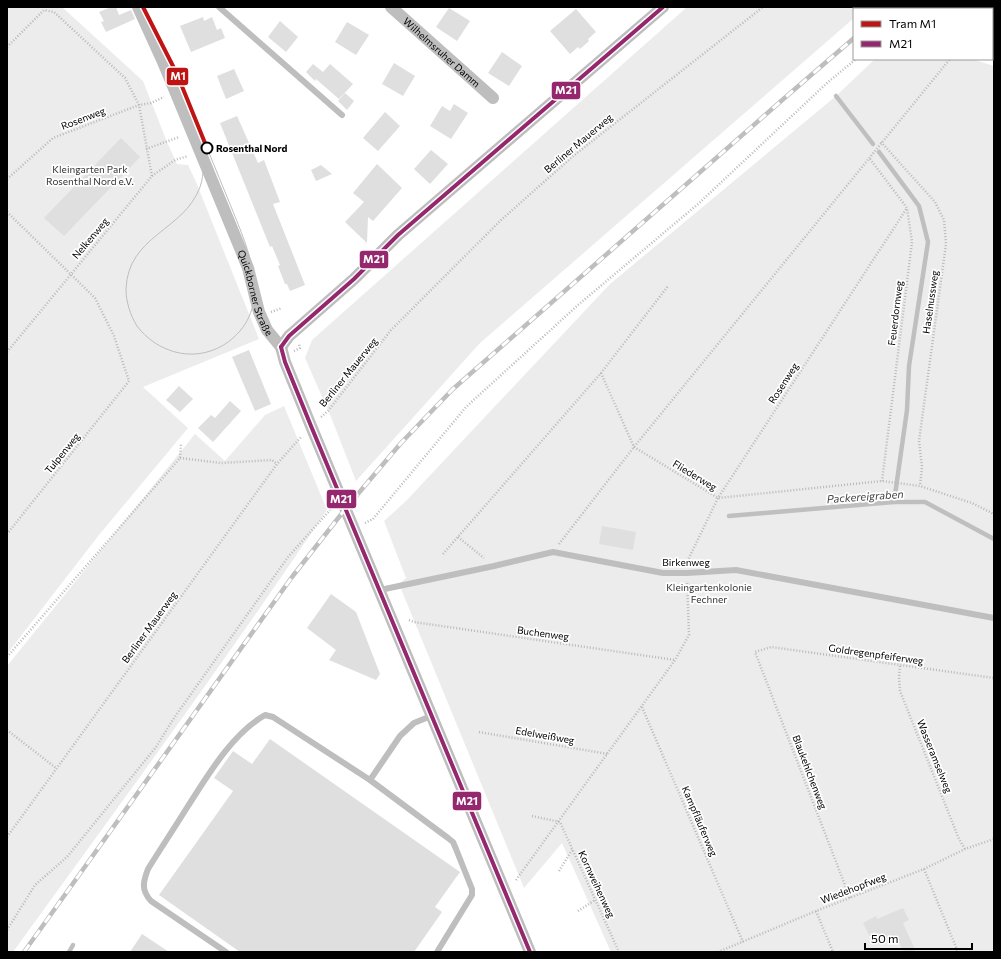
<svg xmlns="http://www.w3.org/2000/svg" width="1001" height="959" viewBox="0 0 1001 959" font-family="Commissioner,sans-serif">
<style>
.green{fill:#ececec}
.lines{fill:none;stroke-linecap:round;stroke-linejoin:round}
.stream{stroke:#bfbfbf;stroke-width:4.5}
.building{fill:#dfdfdf}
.path{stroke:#b9b9b9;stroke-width:2.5;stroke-dasharray:1 2;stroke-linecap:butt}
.lane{stroke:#bebebe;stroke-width:6}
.street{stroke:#bebebe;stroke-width:12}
.tram{stroke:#bebebe;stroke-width:1}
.rail-casing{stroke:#bebebe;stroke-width:4.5}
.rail{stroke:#fff;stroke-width:3;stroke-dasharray:9;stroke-linecap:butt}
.bus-1-casing{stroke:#fff;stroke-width:7}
.bus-1{stroke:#95276e;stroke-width:4}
.tram-1-casing{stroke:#fff;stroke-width:7}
.tram-1{stroke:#be1414;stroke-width:4}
.stop-dot{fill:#fff;stroke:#000;stroke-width:2}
.labels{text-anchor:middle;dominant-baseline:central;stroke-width:3.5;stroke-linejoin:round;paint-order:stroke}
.street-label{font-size:10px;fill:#000;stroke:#fff}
.stop-label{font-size:10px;font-weight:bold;fill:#000;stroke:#fff;text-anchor:start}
.park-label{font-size:10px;fill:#333;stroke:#fff}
.water-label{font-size:11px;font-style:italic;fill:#444;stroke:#fff}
.line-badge{stroke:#fff;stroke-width:1.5}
.badge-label{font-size:11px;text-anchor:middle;font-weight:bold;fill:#fff}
</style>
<rect width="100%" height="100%" fill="#fff"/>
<g class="green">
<polygon points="7,7 62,7 143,81 167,142 177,164 188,165 196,182 259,339 143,387 188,428 99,535 7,654"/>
<polygon points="687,7 867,7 865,9 854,9 854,18 480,343 356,481 331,417 305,358 312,340"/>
<polygon points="875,59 972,59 994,66 994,952 611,952 562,843 524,888 399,584 406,578 384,521 406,501 610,284 836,96"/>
<path d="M284 406 327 510C226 660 119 806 13 952H7V666L195 434 225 461 265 415Z"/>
</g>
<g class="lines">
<g class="stream">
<polyline points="836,96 873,144"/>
<polyline points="879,152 919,206 928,242 909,366 907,410 894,502"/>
<polyline points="729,516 894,502 925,502 994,539"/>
<polyline points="69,952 73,945"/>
</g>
</g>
<g class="building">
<polygon points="111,7 116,7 119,15 131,10 135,19 106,32 101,22 104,21 99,12"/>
<polygon points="449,8 470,21 457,41 436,27"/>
<polygon points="576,9 596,32 588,39 589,41 580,49 578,47 570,54 550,31"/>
<polygon points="203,17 204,21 212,17 217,30 221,28 225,38 191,52 180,26"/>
<polygon points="280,21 298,37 286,52 268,37"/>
<polygon points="347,22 369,35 356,55 335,42"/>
<polygon points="502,52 522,66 509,86 488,73"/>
<polygon points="394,63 415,76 403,96 382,84"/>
<polygon points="313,64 323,72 330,64 353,84 339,99 316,79 315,81 306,72"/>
<polygon points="234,69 244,91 226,99 217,76"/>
<polygon points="345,93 354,101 347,110 338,101"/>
<polygon points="454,104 468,113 451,139 430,126 442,106 450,111"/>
<polygon points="385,112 400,126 378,151 363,138"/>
<polygon points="237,116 258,163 264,160 280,202 273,204 305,285 290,291 287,284 285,284 278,266 280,265 272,246 270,247 220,123"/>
<polygon points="121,138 140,157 64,236 44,218"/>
<polygon points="431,150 448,164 430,184 414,169"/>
<polygon points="377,164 402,188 373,221 368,217 367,243 345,222 364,202 353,193"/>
<polygon points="321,165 332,174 316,181 311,170"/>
<polygon points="249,350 271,404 255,411 232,357"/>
<polygon points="179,386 193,399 180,412 166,400"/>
<polygon points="230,401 241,411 213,442 198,428 211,415 215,418"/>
<polygon points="602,526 636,532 633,550 599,544"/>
<polygon points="331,594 356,612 380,674 376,680 329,660 336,650 307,628"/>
<polygon points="270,739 460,872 435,907 442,912 414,952 240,952 159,895 233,791 214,778 233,751 252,764"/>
<polygon points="903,908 909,920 903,923 916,952 903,952 898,939 888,944 883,933 871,939 863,923 876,916 877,919"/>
<polygon points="142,934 169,952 130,952"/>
</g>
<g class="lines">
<g class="path">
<polyline points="921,9 922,7"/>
<polyline points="7,47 44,10 54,12 125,78 139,105 152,176"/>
<polyline points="881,142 935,202 944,220 946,244 919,441 922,467 920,486"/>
<polyline points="146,149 179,137"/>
<polyline points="870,159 907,208 912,242 882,481"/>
<polyline points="7,179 53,138 139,105 151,103 164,97"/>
<polyline points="7,212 95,298 114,336 129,381 7,534"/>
<polyline points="271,312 282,308"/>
<polyline points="294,351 300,348 299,344"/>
<polyline points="7,352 152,176 175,160 188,156"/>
<polyline points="601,373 634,447 718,498 882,481 920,486 972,503 994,514"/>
<polyline points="321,417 328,411 391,330 500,221 572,157 763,7"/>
<polyline points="180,458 221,463 272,460 277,464"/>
<polyline points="365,523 373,519 466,407 578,305 698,204 827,83 856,59"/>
<polyline points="458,537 484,558"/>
<polyline points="559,544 634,447 950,59"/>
<polyline points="443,554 601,373 668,286"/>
<polyline points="686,564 718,498 907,208"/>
<polyline points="409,620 414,622 675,660"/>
<polyline points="7,657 180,458 181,443"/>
<polyline points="900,666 899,677 900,691 959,839 965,849"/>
<polyline points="642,707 743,942"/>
<polyline points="7,730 56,768"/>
<polyline points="479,732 608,754"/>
<polyline points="532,816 560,822 619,952"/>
<polyline points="7,837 277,464 302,436"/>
<polyline points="924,869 958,952"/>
<polyline points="559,871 572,850"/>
<polyline points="516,880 675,660 689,635 687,581"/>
<polyline points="850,898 755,652 771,647 994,678"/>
<polyline points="578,911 595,900"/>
<polyline points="816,911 833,952"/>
<polyline points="7,930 35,885 67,857 156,747 174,718 288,557 330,510 333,509"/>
<polyline points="718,952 816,911 924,869 965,849 994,839"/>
</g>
<g class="lane">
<polyline points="219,7 342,115"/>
<polyline points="965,9 965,7"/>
<polyline points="992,53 994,53"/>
<polyline points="380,590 494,566 553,552 663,573 687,573 736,570 994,618"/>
<polyline points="370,780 400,736 414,723 431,716"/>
<path d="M226 952 151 901C141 890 143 882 148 869 161 848 175 827 188 806 208 775 232 734 265 715L273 717 370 780 448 838 453 842 456 849 472 889V895L437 952"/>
</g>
<g class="street">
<path id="s1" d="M138 7 163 62 240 248 248 268 259 312 267 330 281 347 285 362 311 426 530 952"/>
<path id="s2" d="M391 7 493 98"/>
<polyline points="281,347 289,336 354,279 398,235 663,7"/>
</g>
<path class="tram" d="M183 106C194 132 210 159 200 187 184 231 128 235 126 289 126 301 130 315 137 326 149 342 168 353 188 354 204 355 221 349 233 338 273 303 248 249 232 209 224 189 215 168 207 148"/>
<g class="rail-casing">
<g id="rail">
<polyline points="888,9 891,7"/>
<polyline points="24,952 292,577 346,508 401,443 453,389 788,95 854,38"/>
</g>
</g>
<use href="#rail" class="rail"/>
<g class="bus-1-casing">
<g id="bus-1">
<polyline points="281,347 285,362 311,426 530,952"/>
<polyline points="281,347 289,336 354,279 398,235 663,7"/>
</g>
</g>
<use href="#bus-1" class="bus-1"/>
<g class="tram-1-casing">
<polyline id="tram-1" points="143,7 177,74 207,148"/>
</g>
<use href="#tram-1" class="tram-1"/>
</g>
<circle class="stop-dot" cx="207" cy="148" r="5.5"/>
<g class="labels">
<g class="street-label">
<text stroke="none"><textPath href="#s2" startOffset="68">Wilhelmsruher Damm</textPath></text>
<text transform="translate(83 118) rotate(-21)">Rosenweg</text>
<text transform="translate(578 143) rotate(-40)">Berliner Mauerweg</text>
<text transform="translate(90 238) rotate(-50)">Nelkenweg</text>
<text stroke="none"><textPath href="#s1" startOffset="309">Quickborner Straße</textPath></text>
<text transform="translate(930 302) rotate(-82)">Haselnussweg</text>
<text transform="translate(895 313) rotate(-83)">Feuerdornweg</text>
<text transform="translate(348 372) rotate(-51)">Berliner Mauerweg</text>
<text transform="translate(783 383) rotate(-57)">Rosenweg</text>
<text transform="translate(62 453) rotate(-51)">Tulpenweg</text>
<text transform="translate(695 475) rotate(31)">Fliederweg</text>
<text x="686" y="562">Birkenweg</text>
<text transform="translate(149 627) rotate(-54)">Berliner Mauerweg</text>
<text transform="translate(543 633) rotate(8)">Buchenweg</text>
<text transform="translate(876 654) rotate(8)">Goldregenpfeiferweg</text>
<text transform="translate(545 735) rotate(10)">Edelweißweg</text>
<text transform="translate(935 756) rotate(68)">Wasseramselweg</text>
<text transform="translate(810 772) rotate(69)">Blaukehlchenweg</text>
<text transform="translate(700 821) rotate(67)">Kampfläuferweg</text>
<text transform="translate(597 884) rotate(65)">Kornweihenweg</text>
<text transform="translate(853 888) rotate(-21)">Wiedehopfweg</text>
</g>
<g class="stop-label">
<text x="216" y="148">Rosenthal Nord</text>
</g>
<g class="park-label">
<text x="90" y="169">Kleingarten Park<tspan x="90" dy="12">Rosenthal Nord e.V.</tspan></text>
<text x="709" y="587">Kleingartenkolonie<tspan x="709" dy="12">Fechner</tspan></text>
</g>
<g class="water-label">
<text transform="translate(865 496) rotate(-4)">Packereigraben</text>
</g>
</g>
<g class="line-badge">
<rect x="166" y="67" width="23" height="19" rx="4" fill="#be1414"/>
<rect x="551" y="81" width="30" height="19" rx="4" fill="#95276e"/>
<rect x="359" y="250" width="30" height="19" rx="4" fill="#95276e"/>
<rect x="326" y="489" width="31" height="20" rx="4" fill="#95276e"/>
<rect x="452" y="791" width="30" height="20" rx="4" fill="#95276e"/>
</g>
<g class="badge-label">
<text x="178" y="80">M1</text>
<text x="566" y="94">M21</text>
<text x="374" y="263">M21</text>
<text x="341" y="503">M21</text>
<text x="467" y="805">M21</text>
</g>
<rect width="1001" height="959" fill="none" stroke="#000000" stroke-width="16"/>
<rect x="853" y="8" width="140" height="52" fill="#ffffff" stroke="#999999"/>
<rect x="861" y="21" width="20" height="6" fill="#be1414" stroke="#999999"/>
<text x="889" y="28" font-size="12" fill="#000000">Tram M1</text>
<rect x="861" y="41" width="20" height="6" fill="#95276e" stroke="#999999"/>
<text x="889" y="48" font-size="12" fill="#000000">M21</text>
<path d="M865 943v6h107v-6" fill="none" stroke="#000000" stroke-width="2"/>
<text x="871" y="943" font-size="12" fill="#000000" stroke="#ffffff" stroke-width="3" paint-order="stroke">50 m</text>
</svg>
